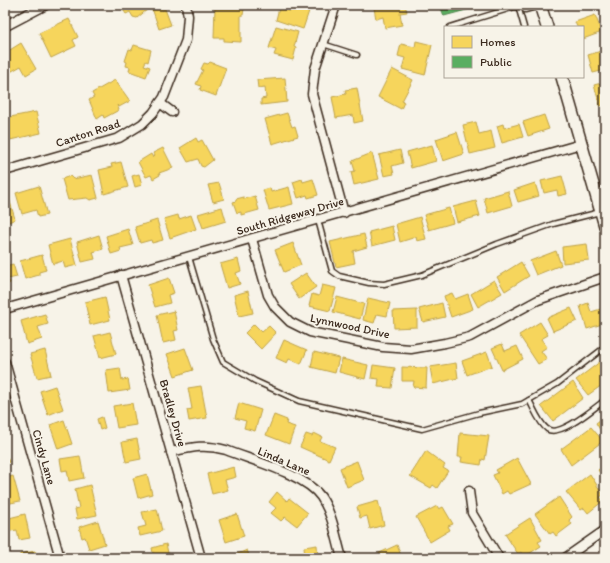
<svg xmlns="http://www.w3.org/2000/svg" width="610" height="563" viewBox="0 0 610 563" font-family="Itim,sans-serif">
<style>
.homes{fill:#f6d55c;stroke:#bea249}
.public{fill:#5aae61;stroke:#51864d}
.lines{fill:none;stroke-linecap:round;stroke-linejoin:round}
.service-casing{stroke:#3b2a1e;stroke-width:7}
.minor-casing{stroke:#3b2a1e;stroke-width:11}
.tertiary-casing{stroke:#3b2a1e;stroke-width:12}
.secondary-casing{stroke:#3b2a1e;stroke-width:14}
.service{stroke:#f7f3e8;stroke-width:4}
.minor{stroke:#f7f3e8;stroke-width:8}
.tertiary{stroke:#f7f3e8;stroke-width:9}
.secondary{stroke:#f7f3e8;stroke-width:11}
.labels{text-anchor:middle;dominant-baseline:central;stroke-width:4;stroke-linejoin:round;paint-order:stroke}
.street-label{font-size:12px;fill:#3b2a1e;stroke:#f7f3e8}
</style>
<rect width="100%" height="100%" fill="#f7f3e8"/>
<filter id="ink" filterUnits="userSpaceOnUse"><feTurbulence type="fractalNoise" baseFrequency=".025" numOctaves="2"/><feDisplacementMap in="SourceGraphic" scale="8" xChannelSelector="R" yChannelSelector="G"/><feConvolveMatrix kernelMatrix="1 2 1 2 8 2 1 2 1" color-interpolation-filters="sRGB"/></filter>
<g filter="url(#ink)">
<g class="homes">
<polygon points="120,5 160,5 162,10 165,9 171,25 159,29 153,11 148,9 137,18 133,17 130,12 126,14"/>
<polygon points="234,5 241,5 244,9 243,15 241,15 241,42 224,41 224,38 214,38 215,6"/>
<polygon points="292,5 311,5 303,29 276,20 279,8 290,11"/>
<polygon points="386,5 405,5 407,12 400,13 402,25 385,28 383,17 376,19 374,8"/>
<polygon points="595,15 602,32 583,39 583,27 577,27 575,22"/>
<polygon points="69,19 78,37 73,40 76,46 51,58 39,33"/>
<polygon points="276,26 298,32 294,47 296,48 293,60 274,55 276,50 269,48"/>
<polygon points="416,41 432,45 425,75 402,69 405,58 398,56 401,44 415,47"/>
<polygon points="21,43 36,69 26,75 21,66 5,75 5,53"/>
<polygon points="134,45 151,50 148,62 146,61 144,65 150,67 146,77 129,71 130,67 126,66 127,62 125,61 129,49 132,50"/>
<polygon points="601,51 605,70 593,73 588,55"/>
<polygon points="210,62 226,68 216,96 200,90 201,86 196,84 203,70 201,69 204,63 208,64"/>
<polygon points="392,69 413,80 402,101 404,102 401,109 378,97"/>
<polygon points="285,78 287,102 261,105 261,99 266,98 265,87 258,88 257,80"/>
<polygon points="115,80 130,101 119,107 117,105 119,110 104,118 103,115 97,119 89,100 94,97 92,93"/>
<polygon points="605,82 605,105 600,106 594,85"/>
<polygon points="357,88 363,121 354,123 353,115 336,118 332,97 346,94 345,90"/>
<polygon points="36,112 41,133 10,140 5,118"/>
<polygon points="287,113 292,127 295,126 298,136 272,144 265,119"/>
<polygon points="544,115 549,129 528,136 523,122"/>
<polygon points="476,122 479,134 491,131 495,148 470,154 463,125"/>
<polygon points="503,124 504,128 519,124 523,137 502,143 497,126"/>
<polygon points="457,132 464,154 443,161 436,139"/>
<polygon points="196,138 198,142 202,140 213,160 204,167 201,166 198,159 188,162 180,148"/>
<polygon points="432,145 436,161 411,168 407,152"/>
<polygon points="163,148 173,168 159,173 160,175 153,179 151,175 146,177 138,162 151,154 153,158 155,156 153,153"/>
<polygon points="400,150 403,163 392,166 394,174 384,176 379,155"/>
<polygon points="372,153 379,179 354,185 351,172 355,171 352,161"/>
<polygon points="121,162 128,187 104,194 99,170 112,167 111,164"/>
<polygon points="139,174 142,185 135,187 132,176"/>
<polygon points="92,175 98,198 90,200 87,198 68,200 62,179 70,176 73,179"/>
<polygon points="562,176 567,194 558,196 557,190 544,193 541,181"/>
<polygon points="302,179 303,182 313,179 318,195 308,198 307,195 298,198 293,182"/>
<polygon points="219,183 224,199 213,202 208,185"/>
<polygon points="535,183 539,196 518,202 514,190"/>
<polygon points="39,186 47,215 38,217 36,210 22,214 16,193"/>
<polygon points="289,187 293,204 269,210 263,190 270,188 271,192"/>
<polygon points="508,191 512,206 488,213 484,198"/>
<polygon points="8,195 15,219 9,222 5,220 5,196"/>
<polygon points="255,196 259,210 241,215 241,212 237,213 233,202 236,201 236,199 244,197 244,199"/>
<polygon points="476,201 480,216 457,222 453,207"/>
<polygon points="222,207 226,221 203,228 198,214"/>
<polygon points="449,208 453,223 429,230 424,215"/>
<polygon points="178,215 179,219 191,215 196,229 170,238 164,219"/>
<polygon points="420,217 426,239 417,241 416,237 400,242 396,224"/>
<polygon points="157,220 163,240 152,243 151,240 140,243 135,227"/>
<polygon points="392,226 395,240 372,246 369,232"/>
<polygon points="128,229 133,245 120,248 121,251 111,254 106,236"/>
<polygon points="364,234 367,247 353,251 355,263 336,267 330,242"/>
<polygon points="99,235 103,249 93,252 95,259 82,262 77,242"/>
<polygon points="70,239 77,265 65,268 63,261 53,264 48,245"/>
<polygon points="293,243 301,265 284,272 275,250"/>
<polygon points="587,244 589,260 563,263 562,247"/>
<polygon points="556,251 561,265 536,275 530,261"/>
<polygon points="42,255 46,270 39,272 39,275 25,279 20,261"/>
<polygon points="238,259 241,271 236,273 240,284 227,288 220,264"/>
<polygon points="521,262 529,276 505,291 497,277"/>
<polygon points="13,264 17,277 8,279 10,283 5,285 5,266"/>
<polygon points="306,273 316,287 299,299 289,284"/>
<polygon points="169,278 174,293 168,295 170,303 155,307 148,285"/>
<polygon points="494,280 502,293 478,307 471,294"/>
<polygon points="322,285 336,288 330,311 309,306 312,294 319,296"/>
<polygon points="248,291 253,313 239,316 234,295"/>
<polygon points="452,293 455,299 468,294 473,309 451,317 444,296"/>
<polygon points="105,297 110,320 90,325 85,302"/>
<polygon points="337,297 364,304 360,319 333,312"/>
<polygon points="368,298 390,303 387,316 377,314 374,323 363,320"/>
<polygon points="442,303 445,317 423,322 419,309"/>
<polygon points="588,303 591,312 604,308 605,323 587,329 580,306"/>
<polygon points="571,308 577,321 553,331 547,318"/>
<polygon points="417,310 417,327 394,328 393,311"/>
<polygon points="174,311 178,330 174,331 176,340 163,343 157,315"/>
<polygon points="45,314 48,324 38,327 42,339 27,344 21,321"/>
<polygon points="540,322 548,335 541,339 547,347 541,351 547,359 538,364 519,335"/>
<polygon points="254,324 262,332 269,326 276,333 261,349 245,333"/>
<polygon points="110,332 116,354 100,358 94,336"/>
<polygon points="284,340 307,350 301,364 289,359 287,363 276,358"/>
<polygon points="502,344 505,351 517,346 523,359 502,370 492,348"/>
<polygon points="185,348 193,370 175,376 167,354"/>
<polygon points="45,350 51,375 37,378 30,354"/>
<polygon points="314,352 339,358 335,373 311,367"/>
<polygon points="487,352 492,366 467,375 462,361"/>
<polygon points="605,358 605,383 588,395 576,380"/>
<polygon points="342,359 368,365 365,379 339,372"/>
<polygon points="456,363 458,378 433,384 430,367"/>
<polygon points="373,365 395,368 392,388 378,387 379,379 371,378"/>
<polygon points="402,367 427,368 426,388 413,387 414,381 402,381"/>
<polygon points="120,368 122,380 128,379 130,390 109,393 106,370"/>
<polygon points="573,382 583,398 553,421 541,406"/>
<polygon points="55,386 63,409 48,415 40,391"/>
<polygon points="201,386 207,418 189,421 187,410 192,409 188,388"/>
<polygon points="132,403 136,425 117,428 113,406"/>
<polygon points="239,403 261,410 255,431 244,428 246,421 235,418"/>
<polygon points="274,415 287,420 286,424 295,427 289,444 266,435"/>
<polygon points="605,416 605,438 596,423"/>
<polygon points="102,417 105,428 100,430 97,419"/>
<polygon points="64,420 72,444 58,449 50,425"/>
<polygon points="591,427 603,441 571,465 561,449"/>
<polygon points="314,433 322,437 320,441 335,447 329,460 300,447 306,434 312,436"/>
<polygon points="460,433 489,436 485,460 482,459 481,465 461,462 462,457 458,457"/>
<polygon points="137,439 141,459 126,462 122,442"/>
<polygon points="426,451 445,465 443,468 448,471 437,488 433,485 431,488 410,476"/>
<polygon points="5,453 9,462 5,464"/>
<polygon points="80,456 84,478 69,481 67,470 62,471 60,459"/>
<polygon points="517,458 531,484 509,494 507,491 502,494 493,475 498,473 496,470"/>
<polygon points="357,461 364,480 347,487 340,468"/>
<polygon points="605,464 605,480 598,470"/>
<polygon points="234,467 236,477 225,480 228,490 212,494 207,474"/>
<polygon points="147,474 152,494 138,498 133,478"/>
<polygon points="590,474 603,495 600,497 603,501 588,513 584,508 581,510 566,492"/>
<polygon points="13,476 20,501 6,504 5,478"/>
<polygon points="90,485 97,515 77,519 75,509 79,508 75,489"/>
<polygon points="277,492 287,501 289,498 308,513 297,526 285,517 281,521 271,513 276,508 269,502"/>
<polygon points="559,497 572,517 569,520 572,524 556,536 553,532 550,534 535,514"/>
<polygon points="378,501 384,525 370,529 367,516 360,518 357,507"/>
<polygon points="437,506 439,509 443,507 453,524 448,526 450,530 430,542 416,517"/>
<polygon points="157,509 162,531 140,536 138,528 146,526 142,512"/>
<polygon points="25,514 30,538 19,540 17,530 5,532 5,519"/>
<polygon points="237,514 244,536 226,542 219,520"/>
<polygon points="530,518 542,540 538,542 541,546 524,557 521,552 518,554 505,534"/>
<polygon points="98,521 105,544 89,549 85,537 82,538 79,527"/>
<polygon points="166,544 169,557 174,556 175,558 154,558 152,548"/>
<polygon points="317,545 318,558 305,558 304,547"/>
<polygon points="397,545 402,558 376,558 375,555"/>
<polygon points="247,550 250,558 234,558 233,556"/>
<polygon points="35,551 37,558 20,558 20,554"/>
</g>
<polygon class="public" points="440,5 485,5 444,16"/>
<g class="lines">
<g class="service-casing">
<g id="service">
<polyline points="518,6 524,27"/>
<polyline points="450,27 518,6 525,10 540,6"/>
<polyline points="323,44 357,55"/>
<polyline points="318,220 332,271 339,276 369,283 384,284 422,275 497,244 553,224 600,212"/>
<polyline points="189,257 213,339 223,362 255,381 299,401 422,429 479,413 522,404 557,384 605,347"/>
<path d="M529 400C534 409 539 423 547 429 560 438 594 408 605 400"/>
</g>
</g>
<g class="minor-casing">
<g id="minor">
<polyline points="336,5 315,69 312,94 344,213"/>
<polyline points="160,103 172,112"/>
<polyline points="5,171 119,138 142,124 153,113 164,97 186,40 188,16 186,5"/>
<polyline points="252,239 268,295 275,307 290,322 310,332 383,347 411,349 445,343 470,337 538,300 605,277"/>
<polyline points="121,275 201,558"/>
<polyline points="5,309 581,144"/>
<polyline points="5,362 60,558"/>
<path d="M171 452C193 447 205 444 226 450 253 461 305 474 321 497 333 515 336 538 342 558"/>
<polyline points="469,491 472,513 499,558"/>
<polyline points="565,558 605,530"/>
</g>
</g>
<g class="tertiary-casing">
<polyline id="tertiary" points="5,26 45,5"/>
</g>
<g class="secondary-casing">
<g id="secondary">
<polyline points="540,5 547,27"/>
<polyline points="562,77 605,226"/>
</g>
</g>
<use href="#service" class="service"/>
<use href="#minor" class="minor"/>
<use href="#tertiary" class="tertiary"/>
<use href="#secondary" class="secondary"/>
</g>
</g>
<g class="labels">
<g class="street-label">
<text transform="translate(88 133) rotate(-18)">Canton Road</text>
<text transform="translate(290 216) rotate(-16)">South Ridgeway Drive</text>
<text transform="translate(350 326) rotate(12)">Lynnwood Drive</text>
<text transform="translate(173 413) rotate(74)">Bradley Drive</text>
<text transform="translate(44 457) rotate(74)">Cindy Lane</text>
<text transform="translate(284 461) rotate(23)">Linda Lane</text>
</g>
</g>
<rect width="610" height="563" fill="none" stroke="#f7f3e8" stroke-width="20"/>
<rect x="10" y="10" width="590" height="543" fill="none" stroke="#3b2a1e" stroke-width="1.5" filter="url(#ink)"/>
<rect x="444" y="26" width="140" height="52" fill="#f7f3e8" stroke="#aca397"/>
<rect x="452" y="36" width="20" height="12" fill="#f6d55c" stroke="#aca397"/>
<text x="480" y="46" font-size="12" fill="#3b2a1e">Homes</text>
<rect x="452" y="56" width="20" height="12" fill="#5aae61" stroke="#aca397"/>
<text x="480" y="66" font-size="12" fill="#3b2a1e">Public</text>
</svg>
